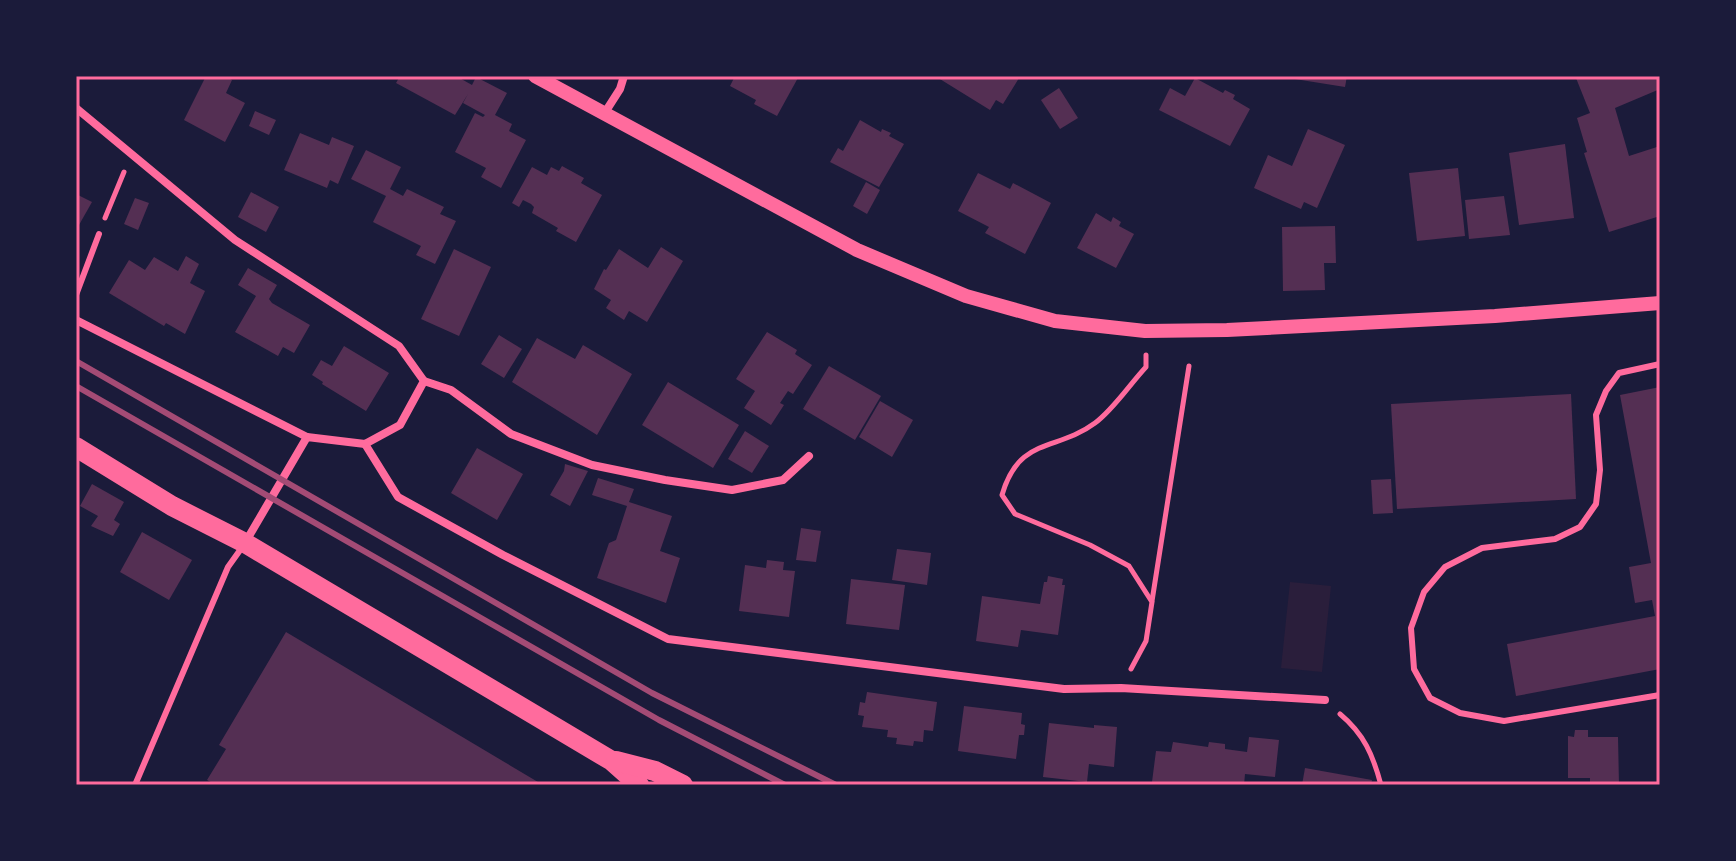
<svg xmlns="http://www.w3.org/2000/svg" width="1736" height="861" viewBox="0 0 1736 861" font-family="Barlow,sans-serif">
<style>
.green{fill:#2a1e3b}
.building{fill:#542f53}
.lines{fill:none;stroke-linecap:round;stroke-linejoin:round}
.path{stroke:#ff6b9d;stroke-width:5}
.service{stroke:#ff6b9d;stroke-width:6}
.minor{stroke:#ff6b9d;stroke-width:8}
.tertiary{stroke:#ff6b9d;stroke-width:14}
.primary{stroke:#ff6b9d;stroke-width:20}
.rail{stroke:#a44b75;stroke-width:6}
.neatline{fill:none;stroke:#ff6b9d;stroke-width:3}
</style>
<rect width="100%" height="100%" fill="#1b1b3a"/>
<polygon class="green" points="1290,582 1331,586 1322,672 1281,668"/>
<g class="building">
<polygon points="206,76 224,76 232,80 226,93 245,103 225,142 184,120"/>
<polygon points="400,76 456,76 472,85 476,77 507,93 495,115 512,124 509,131 526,140 501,188 481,177 486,168 455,152 475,113 483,117 485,115 463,103 468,94 455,115 396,83"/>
<polygon points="735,76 799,76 777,116 754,104 756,100 730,86"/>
<polygon points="935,76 1015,76 1019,78 1003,104 996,100 990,110"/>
<polygon points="1276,76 1347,76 1345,87"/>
<polygon points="1581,76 1660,76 1660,89 1615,108 1629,156 1660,146 1660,216 1609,232 1584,153 1587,152 1577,118 1590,113 1576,78"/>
<polygon points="1195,78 1223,93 1225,90 1235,95 1233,99 1250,109 1230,146 1159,110 1170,88 1185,96"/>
<polygon points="1059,88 1078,118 1060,129 1041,100"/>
<polygon points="255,111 276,120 269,135 249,126"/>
<polygon points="860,120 881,132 882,129 891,133 889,136 904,144 879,187 830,162 838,148 843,151"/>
<polygon points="1308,129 1345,145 1317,208 1304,202 1301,209 1254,188 1268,155 1292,166"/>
<polygon points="300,133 329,145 332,137 354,146 338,184 330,180 327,188 284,170"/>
<polygon points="1565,144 1574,218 1519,225 1509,153"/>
<polygon points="366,150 401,167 390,189 403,196 407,189 444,207 440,214 456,221 435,264 416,255 421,246 373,222 386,196 351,179"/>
<polygon points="562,166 584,178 581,183 602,195 576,242 556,231 558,228 532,213 534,207 531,204 523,200 519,207 512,203 532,167 547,175 551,167 559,171"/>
<polygon points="1458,168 1465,236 1417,241 1409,173"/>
<polygon points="978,173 1010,189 1013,183 1051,203 1025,254 985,233 989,227 958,211"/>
<polygon points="866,182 880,190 867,214 853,206"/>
<polygon points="251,192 279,207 266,232 238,217"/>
<polygon points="76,194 92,202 79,225 76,223"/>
<polygon points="1504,196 1510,235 1469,239 1465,200"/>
<polygon points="135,198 149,203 138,230 124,224"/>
<polygon points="1096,213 1111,222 1113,217 1121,222 1119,226 1134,234 1116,268 1077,248"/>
<polygon points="1335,226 1336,263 1324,263 1325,290 1283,291 1282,227"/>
<polygon points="661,247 683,261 647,322 629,311 624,320 606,308 611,300 594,289 604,269 606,270 619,249 648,268"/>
<polygon points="454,249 491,267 459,336 421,319"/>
<polygon points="186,256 199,264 190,283 205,291 185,334 166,323 164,326 109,293 129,260 145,270 154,257 178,271"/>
<polygon points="248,268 277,285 269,299 272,303 310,325 294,353 283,347 278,356 235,332 256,296 238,285"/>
<polygon points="767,332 797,350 795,354 812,365 793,394 788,391 780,403 784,405 771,425 744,408 755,391 736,379"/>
<polygon points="499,335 522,349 504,378 481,364"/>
<polygon points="537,338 575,359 583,345 632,374 597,435 512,382"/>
<polygon points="344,346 389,373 366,411 322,384 323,382 312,375 321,360 332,366"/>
<polygon points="829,366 881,396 855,440 803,409"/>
<polygon points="668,382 739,425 713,468 642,425"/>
<polygon points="1660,387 1660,669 1516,696 1507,644 1655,616 1652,600 1635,603 1629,567 1651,563 1620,395"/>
<polygon points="1571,394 1576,499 1397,509 1391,404"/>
<polygon points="880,401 913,420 892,457 859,437"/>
<polygon points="745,431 769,446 752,473 728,459"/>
<polygon points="477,448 523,474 497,520 451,493"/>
<polygon points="565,464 588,471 570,506 550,495 564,471"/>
<polygon points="598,478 634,489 629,502 672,516 660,551 680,558 666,603 597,578 609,543 616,540 627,506 592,495"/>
<polygon points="1391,479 1393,513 1373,514 1371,480"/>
<polygon points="92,484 124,502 114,520 120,524 113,536 91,526 98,516 80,506"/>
<polygon points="801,528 821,531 816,562 796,560"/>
<polygon points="142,532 192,560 169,600 120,572"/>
<polygon points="897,549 931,553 927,585 892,580"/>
<polygon points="767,560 784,562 783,570 795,571 789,617 739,611 745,565 766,568"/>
<polygon points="1048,576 1063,579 1062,585 1065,585 1058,635 1021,630 1018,647 976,641 982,596 1040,604 1044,582 1047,582"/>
<polygon points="851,579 905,585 899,630 846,624"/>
<polygon points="286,632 543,785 216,785 207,780 226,749 219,745"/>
<polygon points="867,692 937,702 933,731 924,730 923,742 914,741 913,746 896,744 897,738 887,737 888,730 862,727 864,716 858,715 860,702 865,703"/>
<polygon points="964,706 1022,713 1021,724 1025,725 1024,735 1019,735 1016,759 958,751"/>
<polygon points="1049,723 1094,728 1094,725 1117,727 1114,767 1089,764 1087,782 1043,777"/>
<polygon points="1575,730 1588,730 1588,737 1618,737 1619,785 1590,785 1590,778 1568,778 1568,736 1574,737"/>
<polygon points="1249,737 1279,740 1275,777 1245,774 1244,785 1176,785 1152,782 1156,751 1171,752 1173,742 1208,747 1209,742 1225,744 1225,749 1247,752"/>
<polygon points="1305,768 1372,780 1371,785 1302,785"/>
</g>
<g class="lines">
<g class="path">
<polyline points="105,218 124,172"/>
<polyline points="1152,601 1189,366"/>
<path d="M1131 669 1146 641 1152 602 1129 566 1090 545 1015 514 1002 495C1019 436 1056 452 1095 423 1113 410 1130 384 1146 367V355"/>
<path d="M1340 714C1364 734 1373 755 1381 785"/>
</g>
<g class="service">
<polyline points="76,295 99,234"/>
<polyline points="1660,364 1619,373 1606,391 1596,415 1600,470 1596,504 1580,527 1555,539 1482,548 1445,567 1424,592 1411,628 1414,669 1430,698 1460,713 1504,721 1660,695"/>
<polyline points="135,785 228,567 243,546"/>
</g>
<g class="minor">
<polyline points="76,108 235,240 399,346 424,381 400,425 365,444 307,437 245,543"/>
<polyline points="604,114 620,89 624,76"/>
<polyline points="76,320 307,437"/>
<polyline points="424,381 451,390 511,434 592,465 665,480 732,490 783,480 809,456"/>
<polyline points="365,444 398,497 503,555 668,639 1064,689 1121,688 1325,700"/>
</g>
<polyline class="tertiary" points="535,76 857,250 966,296 1055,321 1145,331 1227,330 1495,316 1660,303"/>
<g class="primary">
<polyline points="76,447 172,506 245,543 612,761 639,785"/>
<polyline points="616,761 655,771 683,785"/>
</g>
<g class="rail">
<polyline points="76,361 652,693 836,785"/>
<polyline points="76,386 659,720 785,785"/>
</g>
</g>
<rect width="1736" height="861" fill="none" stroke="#1b1b3a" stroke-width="156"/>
<rect x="78" y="78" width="1580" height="705" class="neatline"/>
</svg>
